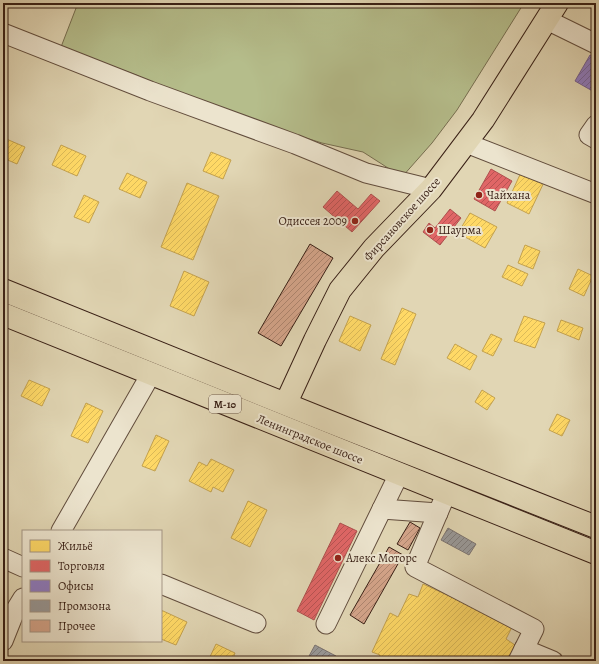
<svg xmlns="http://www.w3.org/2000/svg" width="599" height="664" viewBox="0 0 599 664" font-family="Alegreya,serif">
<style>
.green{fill:#b5bd8b;stroke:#766e50}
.homes{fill:url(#homes-hatch);stroke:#c3a14e}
.shops{fill:url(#shops-hatch);stroke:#ae514e}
.offices{fill:url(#offices-hatch);stroke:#74608f}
.industry{fill:url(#industry-hatch);stroke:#7c7471}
.building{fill:url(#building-hatch);stroke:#381f15}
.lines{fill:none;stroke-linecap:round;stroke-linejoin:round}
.minor-casing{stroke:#624d3d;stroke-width:21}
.major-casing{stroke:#381f15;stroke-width:24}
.highway-casing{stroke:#381f15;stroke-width:24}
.minor{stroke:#ece4ce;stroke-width:19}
.major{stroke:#e1d6b4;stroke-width:22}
.highway{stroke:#e1d6b4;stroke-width:22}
.poi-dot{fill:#8f2418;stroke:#ece4ce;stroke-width:1.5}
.labels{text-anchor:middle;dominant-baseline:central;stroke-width:4;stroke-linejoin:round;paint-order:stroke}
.shield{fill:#ece4ce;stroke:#6e5a4c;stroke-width:1}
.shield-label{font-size:11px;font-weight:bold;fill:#381f15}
.poi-label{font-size:12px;fill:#381f15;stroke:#ece4ce;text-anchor:start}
.street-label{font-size:12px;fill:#381f15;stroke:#ece4ce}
</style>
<defs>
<pattern id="homes-hatch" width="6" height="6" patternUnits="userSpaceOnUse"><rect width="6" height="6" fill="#ffd966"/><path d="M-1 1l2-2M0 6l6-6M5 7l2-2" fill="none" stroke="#dbba58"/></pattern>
<pattern id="shops-hatch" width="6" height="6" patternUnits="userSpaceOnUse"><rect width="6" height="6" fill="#e06666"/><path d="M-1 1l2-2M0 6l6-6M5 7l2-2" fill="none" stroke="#b75353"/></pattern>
<pattern id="offices-hatch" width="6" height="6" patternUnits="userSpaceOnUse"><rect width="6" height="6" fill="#8e7cc3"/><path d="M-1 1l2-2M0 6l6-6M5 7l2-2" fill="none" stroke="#75659d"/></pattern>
<pattern id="industry-hatch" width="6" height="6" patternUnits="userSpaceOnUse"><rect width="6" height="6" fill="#999"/><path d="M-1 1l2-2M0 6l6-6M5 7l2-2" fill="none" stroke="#7e7c7c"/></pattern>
<pattern id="building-hatch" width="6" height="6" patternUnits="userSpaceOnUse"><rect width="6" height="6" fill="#d5a58b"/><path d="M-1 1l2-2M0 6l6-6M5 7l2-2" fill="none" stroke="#ae8670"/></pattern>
</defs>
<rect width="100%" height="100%" fill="#e1d6b4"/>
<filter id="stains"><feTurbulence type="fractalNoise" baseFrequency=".005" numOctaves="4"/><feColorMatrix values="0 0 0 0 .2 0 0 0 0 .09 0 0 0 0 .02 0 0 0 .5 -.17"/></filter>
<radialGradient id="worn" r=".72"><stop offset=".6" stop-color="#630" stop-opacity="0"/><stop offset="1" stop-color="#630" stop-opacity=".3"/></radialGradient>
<polygon class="green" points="78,3 524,3 457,110 432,143 402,177 363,152 322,143 212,109 136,75 61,47"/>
<g class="homes">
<polygon points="4,138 25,147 17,164 3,158"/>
<polygon points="61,145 86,156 77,176 52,165"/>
<polygon points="211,152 231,160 223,179 203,171"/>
<polygon points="523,168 546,178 529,214 507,203"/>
<polygon points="127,173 147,182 140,198 119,189"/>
<polygon points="187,183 219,196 193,260 161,247"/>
<polygon points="84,195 99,202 89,223 74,217"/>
<polygon points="470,213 497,227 485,248 458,233"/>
<polygon points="525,245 540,251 533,269 518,263"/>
<polygon points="508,265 528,274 522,286 502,277"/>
<polygon points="578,269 593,276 584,296 569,289"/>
<polygon points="184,271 209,282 194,316 170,306"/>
<polygon points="402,308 416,314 395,365 381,359"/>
<polygon points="350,316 371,325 360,351 339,341"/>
<polygon points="524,316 545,323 535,348 514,341"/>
<polygon points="561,320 583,328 579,340 557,331"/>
<polygon points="491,334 502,339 493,356 482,351"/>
<polygon points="455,344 477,356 470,370 447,358"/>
<polygon points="29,380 50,389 42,406 21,396"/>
<polygon points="482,390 495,398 487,410 475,402"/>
<polygon points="86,403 103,411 88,443 71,436"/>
<polygon points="557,414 570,420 562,436 549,430"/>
<polygon points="156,435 169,441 155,471 142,466"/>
<polygon points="211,459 234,470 223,492 213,487 211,492 189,481 199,462 207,466"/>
<polygon points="248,501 267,510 250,547 231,538"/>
<polygon points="423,584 513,625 506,639 515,645 508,661 377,661 380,655 372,652 390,613 398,617 409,594 418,597"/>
<polygon points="161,610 187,622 176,645 161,639"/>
<polygon points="216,644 235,653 232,661 213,661 209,659"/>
</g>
<g class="shops">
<polygon points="491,169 512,181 495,211 474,199"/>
<polygon points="337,191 358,209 371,194 380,201 352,232 323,207"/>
<polygon points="450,209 461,218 440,245 423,232 429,223 435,228"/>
<polygon points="340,523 357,531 314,620 297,611"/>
</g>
<polygon class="offices" points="590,55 596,58 596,93 575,81"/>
<g class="industry">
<polygon points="448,528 476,544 469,555 441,540"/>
<polygon points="315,645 336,656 333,661 316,661 308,658"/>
</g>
<g class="building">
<polygon points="310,244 333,258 281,346 258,333"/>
<polygon points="410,522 420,528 408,550 397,544"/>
<polygon points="389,547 403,555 364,624 350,615"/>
</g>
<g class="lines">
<g class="minor-casing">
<g id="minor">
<polyline points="547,20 596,44"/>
<polyline points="3,33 150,91 295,144 366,173 431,189"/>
<polyline points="596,125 589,135 596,139"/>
<polyline points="466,143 596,194"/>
<polyline points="446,494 415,567 534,629 518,661"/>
<polyline points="382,509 438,513"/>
<polyline points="61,531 151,374"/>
<polyline points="3,558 23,567"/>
<polyline points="161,584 256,623"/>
<polyline points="326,624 399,474"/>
<polyline points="3,641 15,611 23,598"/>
<polyline points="524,649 553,661"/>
</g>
</g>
<g class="major-casing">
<polyline id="major" points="286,403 315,340 340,290 374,248 431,189 483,120 557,3"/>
</g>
<g class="highway-casing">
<g id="highway">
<polyline points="3,290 325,420 596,527"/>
<polyline points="3,314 596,553"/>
</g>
</g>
<use href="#minor" class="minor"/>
<use href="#major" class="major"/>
<use href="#highway" class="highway"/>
</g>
<g class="poi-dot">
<circle cx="479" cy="195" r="4"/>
<circle cx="355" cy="221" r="4"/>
<circle cx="430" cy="230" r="4"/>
<circle cx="338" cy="558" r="4"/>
</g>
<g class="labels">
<rect class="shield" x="209" y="395" width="32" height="18" rx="3"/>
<g class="shield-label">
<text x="225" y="404">М-10</text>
</g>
<g class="poi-label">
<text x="487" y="195">Чайхана</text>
<text x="347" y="221" text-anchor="end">Одиссея 2009</text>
<text x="438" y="230">Шаурма</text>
<text x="346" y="558">Алекс Моторс</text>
</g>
<g class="street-label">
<text transform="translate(402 219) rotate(-48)">Фирсановское шоссе</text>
<text transform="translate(310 439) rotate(22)">Ленинградское шоссе</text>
</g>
</g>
<rect width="599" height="664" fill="none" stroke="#e1d6b4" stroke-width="16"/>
<rect x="4" y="4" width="591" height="656" fill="none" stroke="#381f15" stroke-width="2"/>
<rect x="8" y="8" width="583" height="648" fill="none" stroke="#381f15"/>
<rect x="22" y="530" width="140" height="112" fill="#ece4ce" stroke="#a49584"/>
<rect x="30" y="540" width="20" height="12" fill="#ffd966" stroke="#a49584"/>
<text x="58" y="550" font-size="12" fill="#381f15">Жильё</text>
<rect x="30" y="560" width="20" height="12" fill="#e06666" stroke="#a49584"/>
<text x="58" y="570" font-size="12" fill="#381f15">Торговля</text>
<rect x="30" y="580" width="20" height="12" fill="#8e7cc3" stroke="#a49584"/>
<text x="58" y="590" font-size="12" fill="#381f15">Офисы</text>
<rect x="30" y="600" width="20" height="12" fill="#999999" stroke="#a49584"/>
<text x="58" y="610" font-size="12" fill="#381f15">Промзона</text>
<rect x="30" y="620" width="20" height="12" fill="#d5a58b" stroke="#a49584"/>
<text x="58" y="630" font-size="12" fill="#381f15">Прочее</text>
<rect width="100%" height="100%" filter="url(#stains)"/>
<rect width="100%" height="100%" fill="url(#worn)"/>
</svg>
